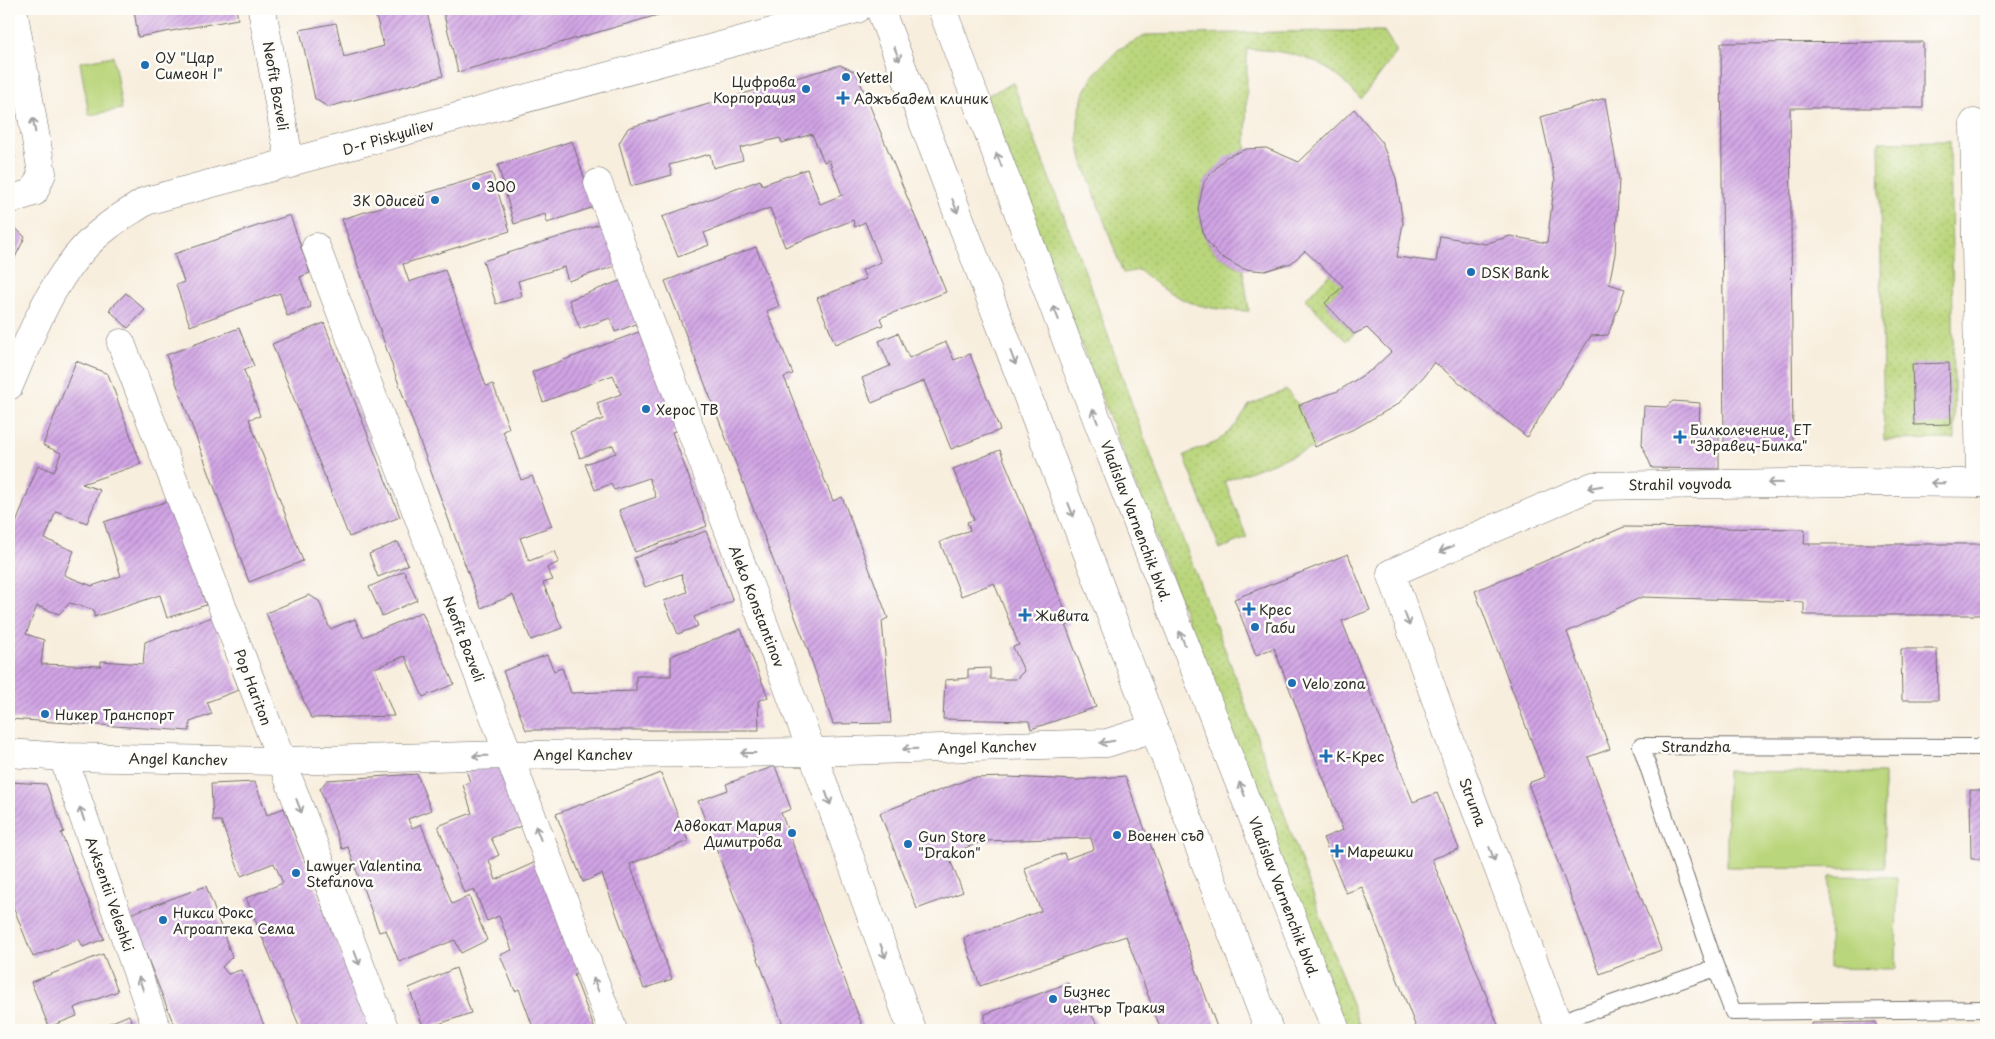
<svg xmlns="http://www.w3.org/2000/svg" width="1995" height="1039" viewBox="0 0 1995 1039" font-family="'Playpen Sans',sans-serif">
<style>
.grass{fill:url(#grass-dots);stroke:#728053}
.pitch{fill:#bad67b;stroke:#728053}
.building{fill:url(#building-hatch)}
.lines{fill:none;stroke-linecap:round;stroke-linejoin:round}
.service-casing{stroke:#736f6a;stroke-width:18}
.minor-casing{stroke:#736f6a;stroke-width:29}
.tertiary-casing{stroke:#736f6a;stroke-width:29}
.primary-casing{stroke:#736f6a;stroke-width:29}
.service{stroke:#fff;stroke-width:16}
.minor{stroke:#fff;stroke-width:28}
.tertiary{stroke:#fff;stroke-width:28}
.primary{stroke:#fff;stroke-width:28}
.oneway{stroke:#a0a0a0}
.poi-dot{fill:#1f6fb2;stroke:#fdfcf7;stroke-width:2}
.labels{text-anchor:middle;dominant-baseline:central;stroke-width:5;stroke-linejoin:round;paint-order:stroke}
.poi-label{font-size:14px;fill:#2b2b2b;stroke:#fdfcf7;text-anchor:start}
.street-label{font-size:14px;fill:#2b2b2b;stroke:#fdfcf7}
</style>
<defs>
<pattern id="grass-dots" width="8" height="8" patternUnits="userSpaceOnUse" patternTransform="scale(1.25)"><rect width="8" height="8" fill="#bad67b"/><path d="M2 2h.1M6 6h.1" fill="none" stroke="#a0b86a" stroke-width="1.8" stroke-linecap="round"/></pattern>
<pattern id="building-hatch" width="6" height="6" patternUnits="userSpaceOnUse" patternTransform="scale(1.25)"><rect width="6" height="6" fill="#d1a4e5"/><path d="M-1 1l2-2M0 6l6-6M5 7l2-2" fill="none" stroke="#aa86ba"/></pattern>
</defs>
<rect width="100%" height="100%" fill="#fdfcf7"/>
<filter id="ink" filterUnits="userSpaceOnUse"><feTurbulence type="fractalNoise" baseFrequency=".02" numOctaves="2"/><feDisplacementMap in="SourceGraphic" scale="10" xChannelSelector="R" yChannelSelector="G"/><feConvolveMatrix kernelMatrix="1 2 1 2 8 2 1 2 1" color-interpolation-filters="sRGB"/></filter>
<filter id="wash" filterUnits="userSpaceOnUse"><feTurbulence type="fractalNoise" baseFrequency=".0096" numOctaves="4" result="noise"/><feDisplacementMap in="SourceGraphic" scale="20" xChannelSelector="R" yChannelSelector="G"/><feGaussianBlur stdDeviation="1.12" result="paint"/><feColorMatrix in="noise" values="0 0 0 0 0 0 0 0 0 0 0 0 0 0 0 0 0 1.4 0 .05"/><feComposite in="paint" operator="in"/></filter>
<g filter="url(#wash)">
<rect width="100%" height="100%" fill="#f8eede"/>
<g class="grass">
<path d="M1328 31H1384L1397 52 1361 99C1352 90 1343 79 1332 72 1308 54 1276 50 1247 49L1246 149C1211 164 1192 189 1202 227 1204 237 1210 249 1219 256 1226 261 1235 265 1243 269L1249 311C1200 310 1177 302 1139 270L1123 273 1082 160 1078 140V120L1083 95 1096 72 1119 49 1147 35Z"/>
<polygon points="1013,83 1092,290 1140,427 1240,689 1361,1030 1345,1030 986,96"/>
<polygon points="1950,141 1955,439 1884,440 1879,142"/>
<polygon points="1331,273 1343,286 1325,303 1354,334 1346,341 1305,299"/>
<polygon points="1286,390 1299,405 1315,447 1225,481 1247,538 1220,549 1184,455 1217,442 1236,425 1249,405"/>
</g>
<g class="pitch">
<polygon points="113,56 122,109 89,115 80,62"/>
<polygon points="1727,771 1884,773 1884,868 1727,867"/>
<polygon points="1830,876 1897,877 1896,969 1829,968"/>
</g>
<g id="blocks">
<g class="building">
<polygon points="134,9 236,9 238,19 138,37"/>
<polygon points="374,9 426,9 443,76 328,107 315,99 300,30 336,23 344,57 384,46"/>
<polygon points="450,9 679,9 458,72 443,11"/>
<polygon points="1923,42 1923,108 1790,108 1793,446 1724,447 1721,43"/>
<polygon points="840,65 856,72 946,292 880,318 883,325 835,344 817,298 866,279 862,270 881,262 865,222 855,227 853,220 785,247 770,208 704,233 709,245 678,257 662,217 760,180 762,185 807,169 820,204 842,195 829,160 824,162 812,134 782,143 780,138 740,148 743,160 713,168 710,154 669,165 672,175 631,186 619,143 628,128"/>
<polygon points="1605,98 1619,180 1615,254 1609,284 1625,289 1608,335 1591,336 1527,437 1434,362 1424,376 1398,404 1358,427 1315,447 1299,405 1338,391 1373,369 1391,352 1367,328 1354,334 1325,303 1343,286 1305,251 1291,263 1265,271 1243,269 1218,255 1204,237 1198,209 1204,182 1226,157 1246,149 1266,148 1299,162 1354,109 1381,141 1396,178 1403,223 1397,257 1436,262 1440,236 1485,244 1510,236 1547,243 1555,180 1541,117"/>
<polygon points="9,118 15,158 9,164"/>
<polygon points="572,141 594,207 547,223 545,214 514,224 498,165"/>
<polygon points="492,173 510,231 403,264 409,282 445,270 486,386 493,384 509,428 503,431 521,480 532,476 552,526 520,538 529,561 555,551 559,562 547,568 553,580 543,583 562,628 531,640 513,595 481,608 393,368 342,219"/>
<polygon points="290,215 310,273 300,277 311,307 287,316 280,293 190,326 176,285 184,282 174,254"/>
<polygon points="9,222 25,237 9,270"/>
<polygon points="606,222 619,265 568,281 564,267 518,281 522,296 496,304 483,261"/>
<polygon points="756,247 779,306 767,311 793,374 784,377 833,501 842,497 888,618 882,621 891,723 833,724 808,650 665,281"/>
<polygon points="625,279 641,322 615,332 610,318 580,329 569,300"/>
<polygon points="126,293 145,310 128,328 109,310"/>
<polygon points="324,323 400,517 349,537 272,344"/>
<polygon points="239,328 254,366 244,370 260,416 249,419 303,561 249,582 166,355"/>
<polygon points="644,330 680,430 672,432 707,526 635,552 619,510 656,497 649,478 614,490 611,484 595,490 585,464 616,453 613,445 580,458 570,432 603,419 597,403 621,394 613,375 543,402 532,372"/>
<polygon points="898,333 909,358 946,342 954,360 970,354 1000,430 951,449 924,381 872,403 862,378 890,366 879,341"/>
<polygon points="76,361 108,374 141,464 82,484 100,490 87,523 56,511 45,539 74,551 64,575 92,586 121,576 104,522 171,500 206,605 167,618 160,595 94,617 94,610 70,603 59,614 37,606 26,634 44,640 41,664 101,666 101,661 143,664 145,642 212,617 239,690 207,702 212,714 190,722 189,731 9,719 9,542 38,465 54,472 61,453 43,445"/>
<polygon points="1949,363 1951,424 1914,425 1912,364"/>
<polygon points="1673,401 1700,403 1699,428 1719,429 1719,469 1652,468 1642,445 1644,406 1666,407"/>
<polygon points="1000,450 1071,624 1066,626 1096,707 1031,729 1029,721 943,719 945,680 968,678 968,669 990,668 990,679 1016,679 1024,671 1013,647 1019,645 994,583 961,596 940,542 970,530 967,522 974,520 953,469"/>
<polygon points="1624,527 1805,529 1804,544 1986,544 1986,615 1804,615 1804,602 1642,597 1567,632 1610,749 1588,757 1661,950 1600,974 1528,783 1545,777 1475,591"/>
<polygon points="706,531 733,601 694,617 698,626 678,634 664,601 687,592 681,574 645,587 634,558"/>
<polygon points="398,542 408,565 378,577 369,554"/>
<polygon points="1348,554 1370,610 1342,621 1413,802 1437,793 1459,849 1432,859 1500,1030 1417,1030 1362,887 1346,893 1323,838 1343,830 1274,648 1256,655 1234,599"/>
<polygon points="404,571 417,600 382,616 369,587"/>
<polygon points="309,595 319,601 330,629 355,619 363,637 422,612 454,684 423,697 405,656 375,668 394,716 311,718 266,613"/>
<polygon points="741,629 768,697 758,701 759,730 526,730 503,671 547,655 554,671 562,668 571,693 636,691 636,676 671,676 671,656"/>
<polygon points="1901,649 1937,649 1938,700 1902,700"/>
<polygon points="504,766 526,824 491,838 499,855 489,860 496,880 538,861 580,972 574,975 595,1030 534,1030 519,989 515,991 500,955 512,950 499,916 487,921 474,889 464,893 438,826 472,813 463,785 470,782 466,770"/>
<polygon points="775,766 791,809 781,813 864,1030 785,1030 698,801 728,790 726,784"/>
<polygon points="661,773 688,841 630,864 672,979 644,989 602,874 583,882 556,814"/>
<polygon points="417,774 431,810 408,819 412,828 421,824 452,904 469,896 487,940 461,953 455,940 399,962 386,930 379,932 348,847 342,849 320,789 327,780"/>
<polygon points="1125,776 1160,870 1218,1030 1161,1030 1126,936 980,986 964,938 1041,911 1024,868 1064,853 1066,859 1094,849 1091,838 983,841 948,855 963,892 917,909 880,813 972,778 1008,777 1077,780"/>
<polygon points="9,782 46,784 64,832 61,833 104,939 83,947 79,939 33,957 9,896"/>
<polygon points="255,782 267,815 284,808 371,1030 301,1030 246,898 283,883 274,863 241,876 221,821 213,821 211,784"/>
<polygon points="1970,790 1986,790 1986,859 1971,859"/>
<polygon points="206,886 232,957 222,967 228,974 241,970 266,1030 176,1030 130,914"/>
<polygon points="103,954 118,991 74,1008 77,1016 49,1027 31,982"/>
<polygon points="456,968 471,1013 424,1029 409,988"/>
<polygon points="1068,983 1102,1030 985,1030 985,1014"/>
<polygon points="129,1015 136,1030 93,1030"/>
<polygon points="1876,1022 1876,1030 1811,1030 1811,1023"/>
</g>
</g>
</g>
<g filter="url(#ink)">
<use href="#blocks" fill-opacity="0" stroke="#736f6a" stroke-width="1"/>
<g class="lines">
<g class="service-casing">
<g id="service">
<polyline points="1716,968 1641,746 1986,747"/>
<polyline points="1556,1023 1716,968 1733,1012 1986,1009"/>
</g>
</g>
<g class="minor-casing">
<g id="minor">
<polyline points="262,9 290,164"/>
<polyline points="1974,123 1980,483"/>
<polyline points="598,183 812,752 912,1030"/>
<polyline points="9,200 34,192 42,173 13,9"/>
<polyline points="316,247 613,1030"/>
<polyline points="121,343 385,1030"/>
<polyline points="9,753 63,757 281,761 508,755 812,752 1107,743 1154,728"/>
<polyline points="63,757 157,1030"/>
<polyline points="1560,1030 1460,768 1391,573 1593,486 1856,482 1986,483"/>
</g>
</g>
<g class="tertiary-casing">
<path id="tertiary" d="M9 386C33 330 56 265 107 227 119 217 133 210 146 201L857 9"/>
</g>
<g class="primary-casing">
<g id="primary">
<polyline points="880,9 1269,1030"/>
<polyline points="942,9 1073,358 1336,1030"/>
</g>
</g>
<use href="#service" class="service"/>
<use href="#minor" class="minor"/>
<use href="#tertiary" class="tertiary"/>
<use href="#primary" class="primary"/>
</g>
<defs><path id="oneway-shaft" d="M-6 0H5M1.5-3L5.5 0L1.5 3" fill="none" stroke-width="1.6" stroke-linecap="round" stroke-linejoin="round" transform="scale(1.25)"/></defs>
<g class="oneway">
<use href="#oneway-shaft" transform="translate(897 54) rotate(69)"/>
<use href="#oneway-shaft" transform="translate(34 125) rotate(-100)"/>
<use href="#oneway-shaft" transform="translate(999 160) rotate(-111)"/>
<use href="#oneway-shaft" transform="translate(955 206) rotate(69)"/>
<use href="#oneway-shaft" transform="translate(1056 313) rotate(-111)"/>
<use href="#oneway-shaft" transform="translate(1013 358) rotate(69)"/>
<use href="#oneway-shaft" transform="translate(1095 416) rotate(-111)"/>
<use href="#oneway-shaft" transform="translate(1775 483) rotate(179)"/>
<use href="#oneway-shaft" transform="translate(1938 483) rotate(-179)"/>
<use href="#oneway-shaft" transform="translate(1595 487) rotate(171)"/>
<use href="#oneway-shaft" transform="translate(1071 510) rotate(69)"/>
<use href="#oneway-shaft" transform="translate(1446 549) rotate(157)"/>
<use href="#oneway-shaft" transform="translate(1407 619) rotate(70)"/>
<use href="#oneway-shaft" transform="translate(1182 638) rotate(-112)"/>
<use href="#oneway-shaft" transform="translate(1107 742) rotate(170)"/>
<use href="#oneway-shaft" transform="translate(910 749) rotate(178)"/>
<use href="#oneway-shaft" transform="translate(748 753) rotate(180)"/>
<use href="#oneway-shaft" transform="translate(480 756) rotate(179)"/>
<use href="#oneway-shaft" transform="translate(1242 789) rotate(-112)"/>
<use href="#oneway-shaft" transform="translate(828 798) rotate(70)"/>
<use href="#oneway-shaft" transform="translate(299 806) rotate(69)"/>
<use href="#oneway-shaft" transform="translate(82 814) rotate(-109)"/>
<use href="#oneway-shaft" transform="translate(538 833) rotate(-111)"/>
<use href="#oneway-shaft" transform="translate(1492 854) rotate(69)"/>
<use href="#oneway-shaft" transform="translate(883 951) rotate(70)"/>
<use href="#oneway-shaft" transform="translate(357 958) rotate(69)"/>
<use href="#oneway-shaft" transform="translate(141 984) rotate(-109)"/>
<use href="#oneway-shaft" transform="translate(596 985) rotate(-111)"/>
</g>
</g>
<g class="poi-dot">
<circle cx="145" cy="65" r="5"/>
<circle cx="846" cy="77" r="5"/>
<circle cx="806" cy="89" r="5"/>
<path d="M840.5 90.5h5v5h5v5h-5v5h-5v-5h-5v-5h5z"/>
<circle cx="476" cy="186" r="5"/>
<circle cx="435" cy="200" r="5"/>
<circle cx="1471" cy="272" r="5"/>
<circle cx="646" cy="409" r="5"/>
<path d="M1677.5 429.5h5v5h5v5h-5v5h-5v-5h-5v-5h5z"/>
<path d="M1246.5 601.5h5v5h5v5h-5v5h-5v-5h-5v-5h5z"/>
<path d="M1022.5 607.5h5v5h5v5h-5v5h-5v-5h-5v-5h5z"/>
<circle cx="1255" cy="627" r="5"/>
<circle cx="1292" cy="683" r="5"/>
<circle cx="45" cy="714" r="5"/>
<path d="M1323.5 748.5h5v5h5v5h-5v5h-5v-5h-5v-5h5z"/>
<circle cx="792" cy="833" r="5"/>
<circle cx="1117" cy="835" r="5"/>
<circle cx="908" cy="844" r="5"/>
<path d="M1334.5 843.5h5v5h5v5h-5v5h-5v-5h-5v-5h5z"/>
<circle cx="296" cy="873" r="5"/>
<circle cx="163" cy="920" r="5"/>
<circle cx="1053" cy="999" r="5"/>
</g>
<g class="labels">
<g class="poi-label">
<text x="155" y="57">ОУ "Цар<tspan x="155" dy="16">Симеон I"</tspan></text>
<text x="856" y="77">Yettel</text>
<text x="796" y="81" text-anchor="end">Цифрова<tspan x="796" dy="16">Корпорация</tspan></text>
<text x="854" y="98">Аджъбадем клиник</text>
<text x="486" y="186">300</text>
<text x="425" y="200" text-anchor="end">ЗК Одисей</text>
<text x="1481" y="272">DSK Bank</text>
<text x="656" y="409">Херос ТВ</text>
<text x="1690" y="429">Билколечение, ЕТ<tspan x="1690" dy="16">"Здравец-Билка"</tspan></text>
<text x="1259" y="609">Крес</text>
<text x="1035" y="615">Живита</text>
<text x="1265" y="627">Габи</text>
<text x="1302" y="683">Velo zona</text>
<text x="55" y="714">Никер Транспорт</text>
<text x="1336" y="756">К-Крес</text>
<text x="782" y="825" text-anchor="end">Адвокат Мария<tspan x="782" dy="16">Димитрова</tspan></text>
<text x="1127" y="835">Военен съд</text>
<text x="918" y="836">Gun Store<tspan x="918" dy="16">"Drakon"</tspan></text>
<text x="1347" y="851">Марешки</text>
<text x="306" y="865">Lawyer Valentina<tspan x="306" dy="16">Stefanova</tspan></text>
<text x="173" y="912">Никси Фокс<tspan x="173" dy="16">Агроаптека Сема</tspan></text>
<text x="1063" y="991">Бизнес<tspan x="1063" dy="16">център Тракия</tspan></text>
</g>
<g class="street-label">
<text transform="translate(276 86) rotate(80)">Neofit Bozveli</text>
<text transform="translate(388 137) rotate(-16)">D-r Piskyuliev</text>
<text transform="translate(1680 484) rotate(-1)">Strahil voyvoda</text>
<text transform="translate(1136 521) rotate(69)">Vladislav Varnenchik blvd.</text>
<text transform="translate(757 606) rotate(69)">Aleko Konstantinov</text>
<text transform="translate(464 639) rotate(69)">Neofit Bozveli</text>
<text transform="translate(253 687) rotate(69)">Pop Hariton</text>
<text x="1696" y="746">Strandzha</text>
<text transform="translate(987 747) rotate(-2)">Angel Kanchev</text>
<text x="583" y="754">Angel Kanchev</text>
<text transform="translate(178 759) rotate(1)">Angel Kanchev</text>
<text transform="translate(1473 802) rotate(69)">Struma</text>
<text transform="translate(110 894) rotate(71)">Avksentii Veleshki</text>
<text transform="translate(1284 897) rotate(69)">Vladislav Varnenchik blvd.</text>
</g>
</g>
<rect width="1995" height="1039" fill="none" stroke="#fdfcf7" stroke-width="30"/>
</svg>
